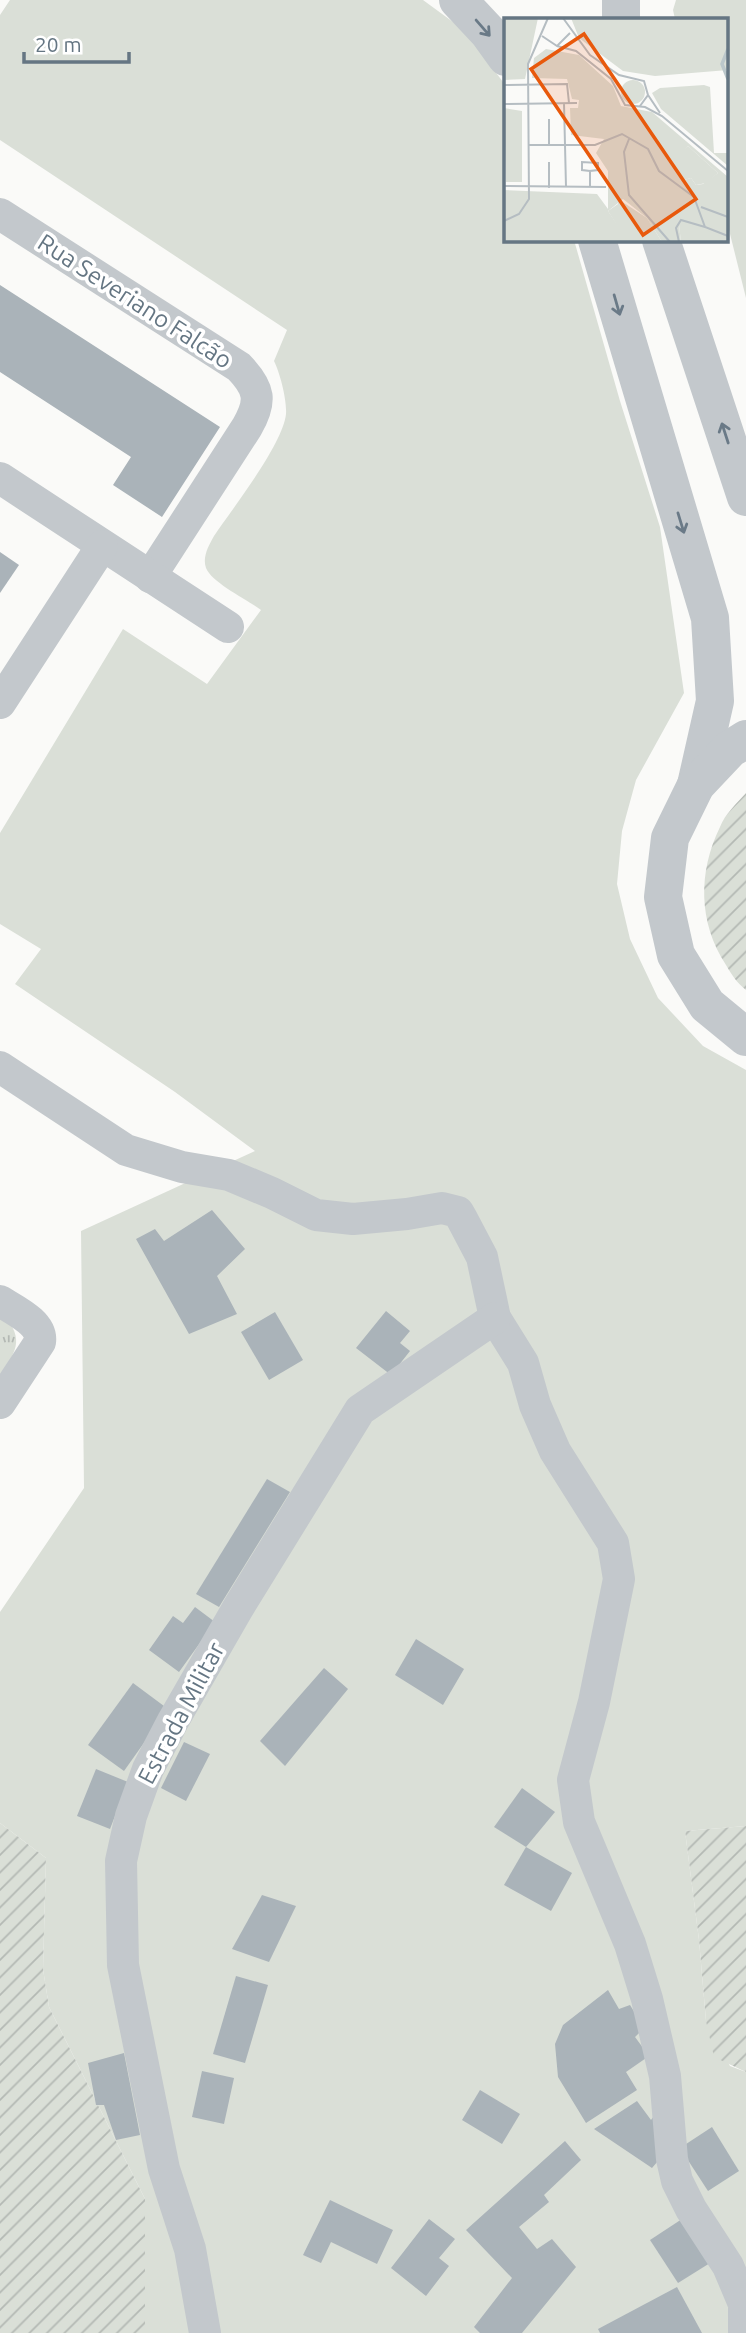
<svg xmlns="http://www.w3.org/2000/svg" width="746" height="2333" viewBox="0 0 746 2333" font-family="Ubuntu,sans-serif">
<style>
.grass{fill:#dadfd7}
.park{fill:url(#park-tufts)}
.garden{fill:url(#garden-furrows)}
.building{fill:#aab3b9}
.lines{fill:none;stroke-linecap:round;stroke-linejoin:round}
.minor{stroke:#c3c8cc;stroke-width:32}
.tertiary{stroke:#c3c8cc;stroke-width:38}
.oneway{stroke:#6a7a87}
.labels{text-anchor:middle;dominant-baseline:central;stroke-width:7;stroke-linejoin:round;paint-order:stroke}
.street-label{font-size:24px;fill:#657683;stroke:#fff}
.inset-river{fill:none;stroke:#bbc7cb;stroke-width:3.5}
.inset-road{fill:none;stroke:#b5bdc2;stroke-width:2}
.view{fill:#e8590c;fill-opacity:0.15;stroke:#e8590c;stroke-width:3.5}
.inset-edge{fill:none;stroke:#657683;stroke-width:3.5}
</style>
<defs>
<pattern id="park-tufts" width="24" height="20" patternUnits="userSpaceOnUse" patternTransform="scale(1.75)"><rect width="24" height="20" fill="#dadfd7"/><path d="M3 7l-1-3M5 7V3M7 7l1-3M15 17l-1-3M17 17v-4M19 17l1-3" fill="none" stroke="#b4b9b4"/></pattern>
<pattern id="garden-furrows" width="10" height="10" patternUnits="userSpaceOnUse" patternTransform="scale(1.75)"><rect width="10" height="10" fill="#dadfd7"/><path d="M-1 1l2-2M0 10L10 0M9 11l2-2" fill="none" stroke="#b4b9b4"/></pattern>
</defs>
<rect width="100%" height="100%" fill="#fafaf8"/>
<g class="grass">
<path d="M10 0H423L464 30 506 86V240H574L620 401 660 527 684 693 636 780 622 831 617 884 630 939 658 998 703 1046 746 1070V1826L685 1831 699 1940 706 2021 730 2066 746 2072V2333H145V2199L49 2007 43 1969 46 1858 0 1823V1612L84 1488 81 1231 255 1151 175 1092 15 984 41 949 0 924V833L123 629 207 684 261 610C248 600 212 583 206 568 202 557 209 545 214 536 233 508 283 444 286 414 287 400 280 373 274 361L287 330 0 140V15Z"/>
<polygon points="676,0 746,0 746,298 727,222 727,19 675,19 673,10"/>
</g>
<path class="park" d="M0 1309C24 1339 19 1346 0 1377Z"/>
<g class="garden">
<path d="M746 793V990C737 983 732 975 726 965 698 922 698 872 720 827 725 814 737 803 746 793Z"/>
<polygon points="0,1823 46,1858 43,1969 49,2007 145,2199 145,2333 0,2333"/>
<polygon points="746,1826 746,2072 714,2057 706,2021 699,1940 685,1831"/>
</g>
<g class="building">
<polygon points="0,285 220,427 162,517 113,485 131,457 0,372"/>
<polygon points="0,552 19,565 0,593"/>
<polygon points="212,1210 245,1249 217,1276 237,1314 189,1334 136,1239 155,1229 164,1241"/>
<polygon points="386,1311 410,1331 400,1343 410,1351 391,1375 356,1348"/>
<polygon points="275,1312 303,1360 269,1380 241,1332"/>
<polygon points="267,1479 290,1492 219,1607 196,1594"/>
<polygon points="195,1607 215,1622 179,1672 149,1650 173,1616 183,1623"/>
<polygon points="416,1639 464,1669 443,1705 395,1675"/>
<polygon points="324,1668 348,1689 285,1766 260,1741"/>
<polygon points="133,1683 168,1709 124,1771 88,1745"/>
<polygon points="184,1742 210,1754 186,1801 161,1788"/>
<polygon points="96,1769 128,1782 110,1829 77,1816"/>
<polygon points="522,1788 555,1812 526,1847 494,1827"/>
<polygon points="526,1847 572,1873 551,1911 504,1885"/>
<polygon points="262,1895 296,1906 269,1962 232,1949"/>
<polygon points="236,1976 268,1985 245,2063 213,2054"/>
<polygon points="608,1990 619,2009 630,2005 644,2028 635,2037 649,2056 626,2072 637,2090 586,2123 558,2077 555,2044 563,2025"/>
<polygon points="124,2053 140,2135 116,2140 104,2105 96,2105 88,2063"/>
<polygon points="202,2071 234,2078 224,2124 192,2117"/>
<polygon points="480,2090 520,2114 502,2144 462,2120"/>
<polygon points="637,2101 651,2120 654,2116 663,2155 652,2168 594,2129"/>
<polygon points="712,2127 739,2171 708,2191 680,2148"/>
<polygon points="565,2141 581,2160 544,2195 549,2202 519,2227 537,2249 552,2239 576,2267 522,2333 480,2333 474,2327 512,2278 466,2230"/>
<polygon points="330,2200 393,2230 377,2264 331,2242 321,2263 303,2255"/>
<polygon points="429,2219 455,2239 439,2258 449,2266 426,2296 391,2268"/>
<polygon points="682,2219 710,2263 678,2283 650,2240"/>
<polygon points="677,2287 702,2333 600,2333 598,2329"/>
</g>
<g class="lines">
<g class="minor">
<path d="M0 214 239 367C260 389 262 401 247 427L150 577"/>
<polyline points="0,478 228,627"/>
<polyline points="0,703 102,546"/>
<polyline points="0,1067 126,1150 182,1167 229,1175 272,1193 316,1215 353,1219 407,1214 442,1208 458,1212 462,1219 482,1257 495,1318 523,1363 535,1405 555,1451 613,1543 619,1579 594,1702 573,1780 579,1822 630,1944 647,1999 665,2076 672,2159 677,2181 691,2209 728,2266 744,2304 744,2333"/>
<path d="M0 1301C14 1310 43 1323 40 1342L0 1403"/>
<polyline points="205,2333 190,2249 164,2169 123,1965 121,1861 131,1816 148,1769 173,1721 238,1608 360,1410 495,1318"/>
</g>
<g class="tertiary">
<polyline points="458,0 488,32 506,57"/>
<polyline points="621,0 621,19"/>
<polyline points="597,240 710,618 715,701 696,785"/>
<polyline points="661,240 746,497"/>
<polyline points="746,739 730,749 696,785 670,838 663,897 676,955 707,1005 746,1037"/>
</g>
</g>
<defs><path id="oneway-shaft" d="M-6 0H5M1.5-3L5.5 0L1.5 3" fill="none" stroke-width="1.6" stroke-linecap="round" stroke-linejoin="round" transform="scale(1.75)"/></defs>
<g class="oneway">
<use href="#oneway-shaft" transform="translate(483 28) rotate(49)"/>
<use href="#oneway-shaft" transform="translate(617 305) rotate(74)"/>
<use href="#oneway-shaft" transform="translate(725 433) rotate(-108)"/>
<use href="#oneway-shaft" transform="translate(681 523) rotate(73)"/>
</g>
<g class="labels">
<g class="street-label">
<text transform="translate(135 301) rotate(33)">Rua Severiano Falcão</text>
<text transform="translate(181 1713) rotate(-62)">Estrada Militar</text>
</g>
</g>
<g transform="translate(504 18)">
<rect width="224" height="224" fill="#fafaf8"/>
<path d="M0 0H34L21 61 0 62ZM67 0H224V52L151 58 119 53 75 20ZM42 31 75 37 109 68 117 88 148 94 224 159V224L175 207 177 224H158L143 200 119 181 104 193 125 224H0V172L93 176 104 191V153L92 135 100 121 67 117 66 90H74L75 82 68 81 63 61 28 60 30 40ZM184 128 214 155 199 166 192 167 187 160 176 163 173 141ZM200 67 206 69 210 135H224V148L157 91 148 75 156 70Z" fill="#dadfd7" fill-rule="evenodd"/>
<path d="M0 90 18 93V164H2Z" fill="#dadfd7"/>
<path d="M117 74a12 12 0 1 1 24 0a12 12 0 1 1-24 0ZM184 128 214 155 202 165 192 167 187 160 176 163 163 148ZM114 181 143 200 158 224 123 223 104 193 114 186ZM184 204 218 219 220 224H177L175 207Z" fill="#dadfd7"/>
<path class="inset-river" d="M224 31 218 46 224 61"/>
<path class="inset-road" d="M59 0 86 37 115 57 140 63 144 77 136 88M38 18 53 28 66 15M53 28 72 33 107 61 121 87 141 89 158 98 224 153M0 67 63 66 65 85M144 77 156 95M60 85 62 169M0 86 73 85M45 101V127M125 121 120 134 125 177 166 224M25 127H91L118 116 144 131 155 153 190 179 201 209 224 218M45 144V170M0 168 102 169M86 169V153L94 152V145L78 144V152L86 153M197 189 224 199M0 203 15 196 25 181 24 46 44 0M175 224 172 210 177 202 201 209"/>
<path class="view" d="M80 16 192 181 139 217 27 51Z"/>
<rect width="224" height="224" class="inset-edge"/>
</g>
<path d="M24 52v10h105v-10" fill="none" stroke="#657683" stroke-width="3.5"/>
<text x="35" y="52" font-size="21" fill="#657683" stroke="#ffffff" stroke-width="5" paint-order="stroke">20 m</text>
</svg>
